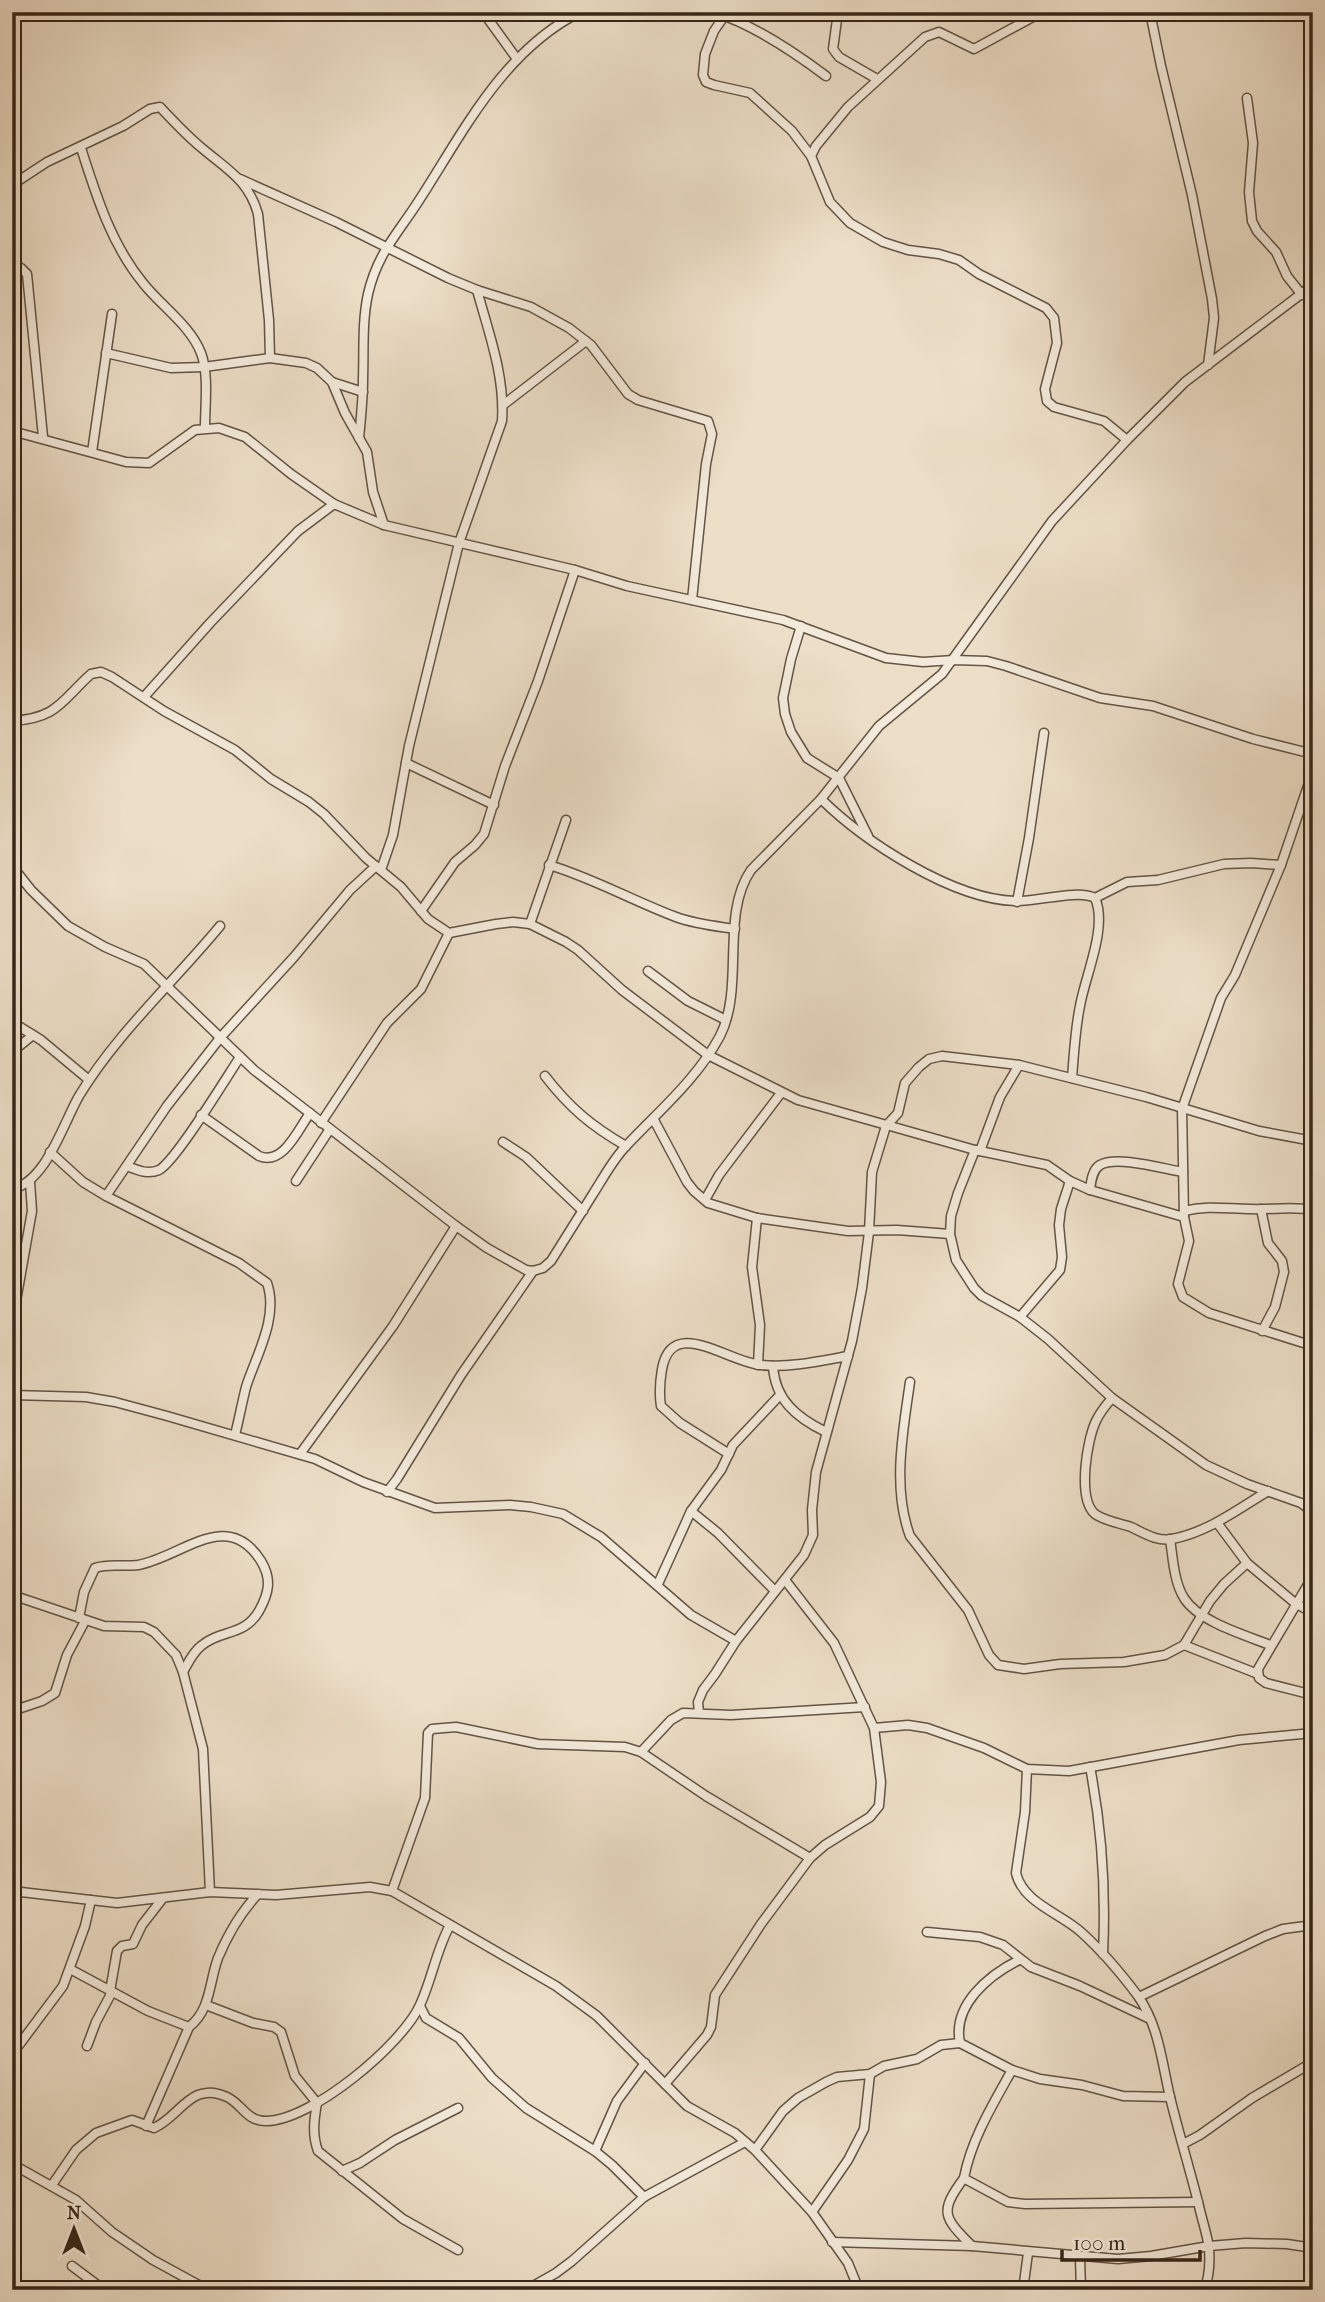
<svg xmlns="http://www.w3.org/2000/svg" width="1325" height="2302" viewBox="0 0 1325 2302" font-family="'IM FELL French Canon',serif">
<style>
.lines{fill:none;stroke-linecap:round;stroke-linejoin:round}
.street-casing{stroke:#645444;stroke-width:11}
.street{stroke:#f3eadb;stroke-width:8}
</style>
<rect width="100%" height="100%" fill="#ecdec7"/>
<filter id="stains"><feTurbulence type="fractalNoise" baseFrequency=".00286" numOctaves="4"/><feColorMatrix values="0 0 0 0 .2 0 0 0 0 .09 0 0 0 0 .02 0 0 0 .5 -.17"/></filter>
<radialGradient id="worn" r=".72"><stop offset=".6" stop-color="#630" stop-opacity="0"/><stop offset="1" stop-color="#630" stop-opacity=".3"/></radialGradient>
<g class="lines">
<g class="street-casing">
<g id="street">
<polyline points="483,12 517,59"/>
<path d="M713 12C750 23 794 52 826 76"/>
<polyline points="727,12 714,31 705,54 703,75 706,82 714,85 750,93 792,131 811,156 830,202 850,223 883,242 908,250 939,254 959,260 979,274 1046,308 1054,318 1057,343 1045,389 1047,401 1054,407 1104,421 1127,440"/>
<polyline points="838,12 833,49 839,57 877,79"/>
<polyline points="1150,12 1161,66 1192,195 1212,299 1214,318 1208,365"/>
<polyline points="1303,12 1313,17"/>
<polyline points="1247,98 1253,143 1249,192 1252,221 1257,231 1276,252 1287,276 1302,295"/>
<path d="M81 148C96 195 111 244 143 283 161 306 190 325 201 353 209 374 205 405 205 427"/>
<polyline points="811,156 816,146 848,107 925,37 939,32 974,49 1042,12"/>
<polyline points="240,179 336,222 448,278 477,290 531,307 569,328 591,345 628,394 638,400 708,421 712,434 706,464 692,600"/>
<path d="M12 185 47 162 123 126 150 109 160 107C174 122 188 137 203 149 228 170 249 181 258 214L269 320 270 358"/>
<polyline points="12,271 21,268 27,274 43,437"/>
<polyline points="106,353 171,368 204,367 270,358 306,363 317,368 332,382 345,413 367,452 373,492 384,525"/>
<polyline points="332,382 363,392"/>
<polyline points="503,405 586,341"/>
<polyline points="12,431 126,462 149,463 195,430 219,428 245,437 291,474 334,504 384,525 575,570 627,586 783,620 886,658 923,662 954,660 987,661 1006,666 1100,698 1153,706 1253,739 1313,754"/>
<path d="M359 438C361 418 363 399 363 379 364 350 362 322 368 294 377 255 395 237 416 205 462 135 501 52 580 12"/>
<polyline points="92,452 112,314"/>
<polyline points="801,626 791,659 783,698 785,714 791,732 807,758 839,778 868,836"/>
<polyline points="144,697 210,623 298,531 334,504"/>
<path d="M12 721C58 718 61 701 91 674L101 672 112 677 164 711 235 750 271 779 309 802 324 814 366 858 401 887 428 919 449 933 496 924 513 922 530 924 566 942 578 950 622 990 708 1055 798 1100 975 1150 1047 1165 1070 1181 1090 1190 1184 1217 1189 1241 1178 1284 1183 1297 1209 1313 1313 1346"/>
<polyline points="406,763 494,805"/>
<path d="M821 799C865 842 952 899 1015 901 1036 902 1078 889 1095 898 1108 927 1085 976 1080 1006 1075 1030 1074 1054 1072 1078"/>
<path d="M549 865C593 878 633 901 676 917 695 924 715 926 735 929"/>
<path d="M12 866 31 890 68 926 105 947 144 964 254 1070 456 1226 487 1248 526 1270 533 1271 543 1268 551 1261C565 1239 579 1216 593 1194 604 1177 613 1159 627 1145 659 1111 697 1079 720 1036 745 987 720 915 751 870L821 799 879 726 942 674 1052 521 1127 440 1185 382 1313 285"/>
<path d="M381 870 393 835 409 746 459 543 502 421C505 376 489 334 477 290"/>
<polyline points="1095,898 1127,882 1158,880 1224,864 1251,863 1281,865"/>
<polyline points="1017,902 1029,838 1044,733"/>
<polyline points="421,911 455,862 475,845 484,834 505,766 538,681 575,570"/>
<polyline points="530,924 566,820"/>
<polyline points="648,971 688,1001 726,1020"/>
<polyline points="12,1022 41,1040 89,1080"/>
<polyline points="12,1052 33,1035"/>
<path d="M545 1076C569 1107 591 1126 626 1146"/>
<path d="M201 1115 259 1156C283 1166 298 1130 310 1113"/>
<polyline points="654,1120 687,1182 694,1191 708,1203 757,1218 848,1231 897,1230 950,1234"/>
<polyline points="321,1123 387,1023 421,989 449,933"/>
<polyline points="503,1142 526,1157 583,1211"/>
<polyline points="975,1150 958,1193 951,1216 950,1234 956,1260 974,1288 982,1296 1020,1317 1048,1339 1112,1398 1206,1465 1247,1484 1301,1503 1313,1512"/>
<polyline points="980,1151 1000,1097 1019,1065"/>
<path d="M50 1152 83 1182 106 1196 239 1263 267 1283C279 1317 256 1356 246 1387 242 1403 239 1419 235 1435"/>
<path d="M127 1166C137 1170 148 1175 159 1170 176 1161 226 1078 240 1057"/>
<polyline points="296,1181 330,1129"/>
<path d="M12 1189C46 1182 63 1124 79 1096 117 1033 173 983 220 926"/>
<path d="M1090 1190C1091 1182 1092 1170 1100 1165 1117 1155 1164 1169 1183 1172"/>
<polyline points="106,1196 167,1106 220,1038 294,957 350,890 376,866"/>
<polyline points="705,1200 719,1175 781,1093"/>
<polyline points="1261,1209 1268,1243 1282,1261 1284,1272 1275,1307 1262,1331"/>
<path d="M1184 1211C1208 1205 1228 1209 1251 1209 1272 1210 1292 1206 1313 1210"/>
<polyline points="1184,1217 1182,1109 1221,998 1235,975 1281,865 1313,771"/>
<polyline points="757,1218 752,1267 760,1325 758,1365"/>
<polyline points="1020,1317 1060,1270 1062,1257 1059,1225 1061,1209 1070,1181"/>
<polyline points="13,1318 32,1211 30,1182"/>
<path d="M773 1366C775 1400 797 1418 826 1432"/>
<path d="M910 1382C903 1431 892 1488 910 1536L968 1610 989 1655 998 1665 1024 1669 1060 1664 1124 1662 1165 1655 1184 1645 1210 1601 1224 1584 1247 1563"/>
<polyline points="12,1395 86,1397 115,1402 167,1416 315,1459 363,1482 435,1508 510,1505 531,1507 563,1514 601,1537 691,1615 736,1641"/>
<path d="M1112 1398C1106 1405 1100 1412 1096 1421 1087 1439 1077 1499 1095 1514 1105 1521 1119 1523 1131 1527 1144 1533 1157 1542 1172 1539 1208 1532 1237 1510 1268 1491"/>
<polyline points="300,1454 393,1326 456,1226"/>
<path d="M729 1454 680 1423 661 1406C659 1394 660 1381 662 1369 672 1315 727 1362 761 1365 789 1368 820 1361 848 1356"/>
<polyline points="387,1492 397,1479 461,1375 533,1271"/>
<polyline points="691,1511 718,1533 775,1591"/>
<polyline points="1218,1524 1247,1563 1295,1603 1313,1613"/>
<path d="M1170 1539C1173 1559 1174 1582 1184 1598 1199 1622 1245 1635 1270 1645"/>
<polyline points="1313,1576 1258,1669 1259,1678 1266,1683 1313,1695"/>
<polyline points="658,1584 691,1511 721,1470 733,1445 780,1395"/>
<polyline points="12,1595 104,1626 144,1627 154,1632 176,1655 183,1672 203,1749 210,1892"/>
<path d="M79 1618 84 1592 95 1568C109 1563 123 1567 138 1565 182 1557 227 1507 261 1561 272 1579 269 1593 259 1611 244 1637 221 1629 201 1646 193 1652 188 1663 183 1672"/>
<polyline points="1184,1645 1258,1674"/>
<polyline points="12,1711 42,1701 55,1693 67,1655 85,1621"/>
<polyline points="699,1713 698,1702 703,1690 715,1674 736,1641 804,1555 813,1535 812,1510 816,1472 852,1341 862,1288 869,1232 872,1172 886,1126 898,1113 905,1083 919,1067 929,1059 942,1056 1019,1065 1146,1097 1259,1131 1313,1141"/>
<polyline points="874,1728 908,1725 927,1728 984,1748 1027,1769 1069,1771 1239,1740 1313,1733"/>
<polyline points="641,1752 671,1720 683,1713 731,1715 865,1707"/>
<path d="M1090 1767C1102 1829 1106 1891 1103 1954"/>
<path d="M1027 1769 1025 1812 1016 1873C1023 1903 1060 1913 1081 1932 1100 1949 1123 1976 1138 1996 1159 2026 1162 2063 1170 2097 1179 2134 1190 2170 1199 2206 1202 2220 1207 2234 1209 2248 1210 2262 1210 2276 1204 2290"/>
<polyline points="12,1891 117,1903 210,1892 276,1895 370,1887 392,1891 556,1986 597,2016 687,2106 735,2133 755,2150 812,2212 848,2263 859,2290"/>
<polyline points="392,1891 425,1798 428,1733 432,1729 456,1727 538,1744 625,1747 641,1752 706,1796 810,1858"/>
<polyline points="927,1932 980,1937 1003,1945 1031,1967 1080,1986 1150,2019"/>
<path d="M1019 1960C989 1975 952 2005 960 2043L1012 2070 1040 2079 1082 2085 1123 2096 1170 2097"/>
<path d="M70 1969 148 2011 189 2027C211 2010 209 1982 218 1958 228 1934 241 1912 258 1894"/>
<polyline points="110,1991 117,1951 122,1946 133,1944 142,1925 163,1898"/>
<polyline points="1139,1997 1265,1936 1283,1929 1313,1925"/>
<path d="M206 2005 253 2023 274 2027 281 2032 295 2076 317 2103C314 2120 312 2135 318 2151L403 2219 458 2250"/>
<polyline points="420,2006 426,2018 459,2038 492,2078 526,2108 595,2151 612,2165 644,2197"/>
<polyline points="19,2045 63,1986 85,1926 91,1900"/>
<polyline points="87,2046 96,2022 112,1992"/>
<path d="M1012 2070C993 2104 971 2140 964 2178L967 2180 1008 2202 1025 2204 1198 2202"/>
<polyline points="665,2084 707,2035 711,2027 715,1995 761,1924 810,1858 825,1845 870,1817 879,1806 881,1782 874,1728 834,1643 785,1580"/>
<polyline points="146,2126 189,2027"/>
<polyline points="1183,2144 1200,2135 1252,2098 1313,2062"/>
<polyline points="755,2150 783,2111 798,2098 826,2082 837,2077 870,2074 884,2066 917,2059 941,2045 960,2043"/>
<polyline points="595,2151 617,2101 645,2063"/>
<polyline points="12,2164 76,2200 112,2232 153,2260 208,2290"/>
<polyline points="342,2171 360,2163 395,2140 458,2108"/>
<path d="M964 2178C939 2212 943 2217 972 2246"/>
<path d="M52 2185 76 2150 96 2133 132 2120 154 2128C180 2117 191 2080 227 2097 242 2104 246 2121 266 2121 311 2121 402 2045 420 2005 432 1979 436 1951 450 1925"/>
<polyline points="812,2212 848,2160 864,2129 870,2074"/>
<polyline points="832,2242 972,2246 1118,2259 1151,2256 1209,2246 1246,2243 1287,2244 1313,2248"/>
<polyline points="1080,2258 1081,2290"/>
<polyline points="72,2266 104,2290"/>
<polyline points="526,2290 556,2273 572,2261 644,2197 745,2142"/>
<polyline points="1023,2290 1028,2253"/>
</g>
</g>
<use href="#street" class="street"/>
</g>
<rect width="1325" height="2302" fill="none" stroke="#ecdec7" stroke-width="42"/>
<rect x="14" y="14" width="1297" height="2274" fill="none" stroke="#362619" stroke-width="3.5"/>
<rect x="21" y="21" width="1283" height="2260" fill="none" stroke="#362619" stroke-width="2"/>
<g transform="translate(74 2229)" stroke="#f3eadb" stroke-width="5" paint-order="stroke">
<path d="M0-5L12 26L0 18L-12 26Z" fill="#362619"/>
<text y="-10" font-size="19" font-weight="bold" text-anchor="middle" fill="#362619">N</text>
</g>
<path d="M1062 2250v10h138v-10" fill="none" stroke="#362619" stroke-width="3.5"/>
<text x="1073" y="2250" font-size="21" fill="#362619" stroke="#f3eadb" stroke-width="5" paint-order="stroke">100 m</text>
<rect width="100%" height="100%" filter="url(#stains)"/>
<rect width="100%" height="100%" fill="url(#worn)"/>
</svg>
